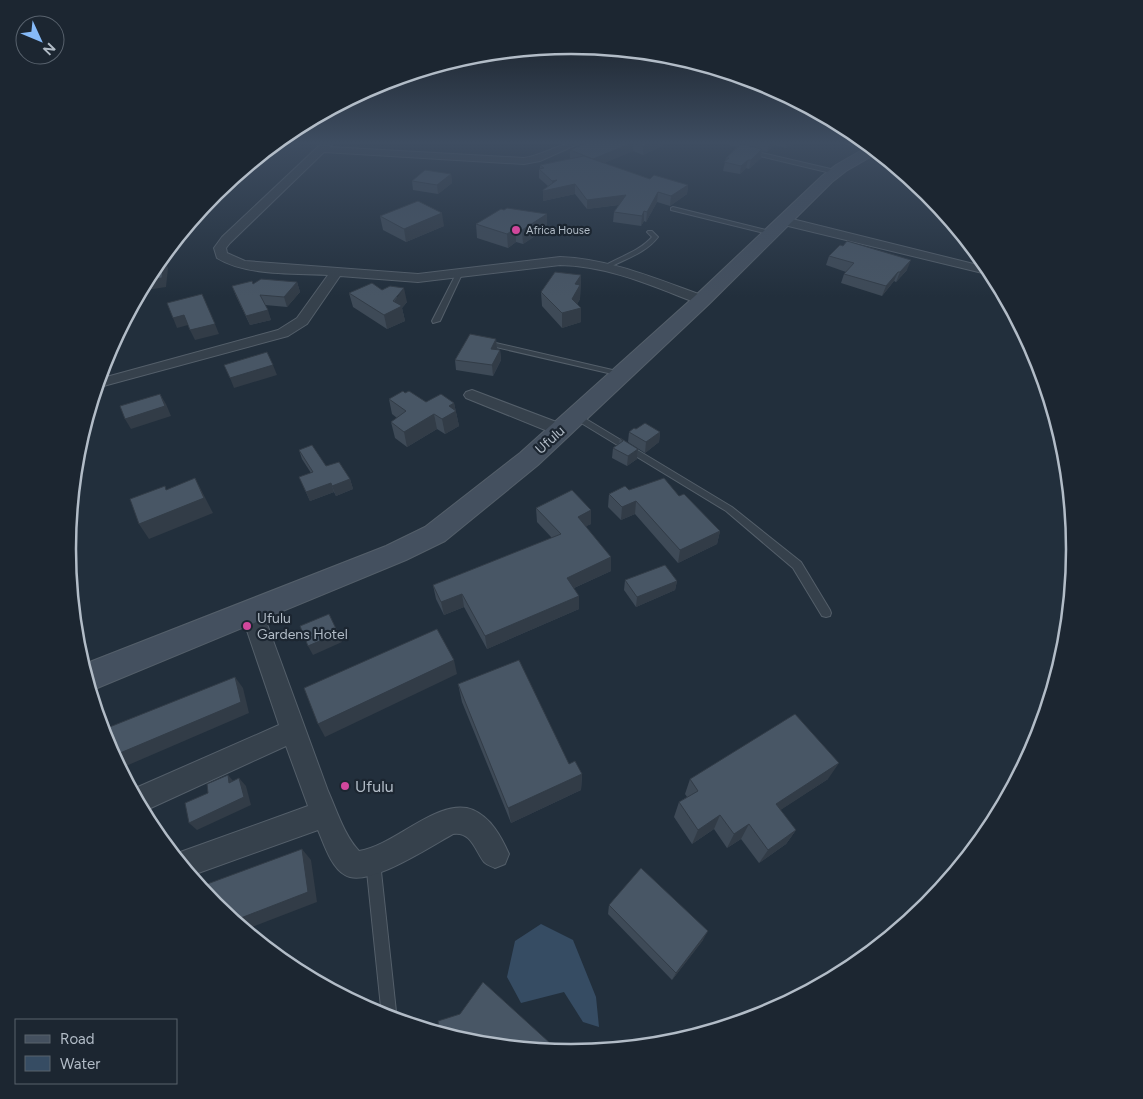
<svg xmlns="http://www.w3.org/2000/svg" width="1143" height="1099" viewBox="0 0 1143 1099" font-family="Figtree,sans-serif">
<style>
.water{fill:#364c63}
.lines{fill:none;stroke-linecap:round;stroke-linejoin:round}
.lane-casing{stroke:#545f6a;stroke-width:2}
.street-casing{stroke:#545f6a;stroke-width:2}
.secondary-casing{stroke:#545f6a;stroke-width:2}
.lane{fill:#36414c;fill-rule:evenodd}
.street{fill:#36414c;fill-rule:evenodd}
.secondary{fill:#44505f;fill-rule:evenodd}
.wall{fill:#3e4a57}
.shaded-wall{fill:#323c47}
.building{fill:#485665;stroke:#323c47}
.hotel-dot{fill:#d1479c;stroke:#1c2631;stroke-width:2}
.labels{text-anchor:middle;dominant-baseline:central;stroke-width:4.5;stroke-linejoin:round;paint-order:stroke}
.far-poi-label{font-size:11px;fill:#b2bcc7;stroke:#1c2631;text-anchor:start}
.street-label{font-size:14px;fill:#b2bcc7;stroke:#1c2631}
.poi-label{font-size:14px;fill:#b2bcc7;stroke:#1c2631;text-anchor:start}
.near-poi-label{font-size:16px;fill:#b2bcc7;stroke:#1c2631;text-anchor:start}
.rim{fill:none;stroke:#b2bcc7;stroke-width:2.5}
</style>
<rect width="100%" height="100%" fill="#222f3c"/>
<polygon class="water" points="541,924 573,940 596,997 599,1027 583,1022 564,992 521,1003 507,977 515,941"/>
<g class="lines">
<g class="lane-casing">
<g id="lane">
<path d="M844 143C854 143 867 144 876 150Z"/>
<polygon points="749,150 835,170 838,172 835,174 747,153"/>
<polygon points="673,207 774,232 775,233 772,235 671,210 671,208"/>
<path d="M648 231H652L658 237C646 253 625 259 608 268H604V266C619 257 640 251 652 237L647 232Z"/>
<polygon points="459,272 462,274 440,321 433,323 432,321 456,274"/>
<polygon points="487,341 621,372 625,374 621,376 487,345"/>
<polygon points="576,413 732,507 801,562 830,610 831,613 830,616 826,617 822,616 793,568 726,511 573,418 573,414"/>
<polygon points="373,855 378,857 380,862 397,1021 382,1017 366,862 368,857"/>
</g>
</g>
<g class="street-casing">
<g id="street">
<path d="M322 143H333L330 147 524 158C544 155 560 142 580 143L540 161 524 164 324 152 230 243 226 248 227 253 245 261 418 274 560 257C612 259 659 280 707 297L709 300 707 303H697C652 286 609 266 560 265L418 282 340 276 307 324 288 336 96 388 99 379 278 330 297 318 328 275C293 273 246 276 217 258L214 248 222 237Z"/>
<polygon points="784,217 990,268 995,276 780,224 778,221"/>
<polygon points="472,390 567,426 570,430 567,434 561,435 555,434 466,398 464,395 466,392"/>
<path d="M252 604 260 607 263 613 328 791C337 811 344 835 359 851 395 846 439 796 473 810 491 818 501 836 509 854L505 864 495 868C491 866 487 865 484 862 475 850 471 831 453 834 431 846 367 889 345 875 331 867 324 844 318 830L190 876 172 855 308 806 286 746 142 812 131 790 279 725 241 613 244 607Z"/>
</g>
</g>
<g class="secondary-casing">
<polygon id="secondary" points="869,146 879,152 846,171 832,182 709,304 538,465 445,541 406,560 90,691 82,665 386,546 425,527 520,453 695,296 822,176 836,165"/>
</g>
<use href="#lane" class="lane"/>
<use href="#street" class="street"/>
<use href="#secondary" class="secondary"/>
</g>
<g class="wall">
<polygon points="586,143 668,143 643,155 633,151 604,163 650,179 688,185 687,194 670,206 657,202 646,222 644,221 641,226 613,222 614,212 619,205 587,209 575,194 543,201 543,190 548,186 539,178 539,169 540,169 540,165 570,159 570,150"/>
<polygon points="724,143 795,143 786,148 774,145 767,152 762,151 761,158 749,169 746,168 740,174 723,171 726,158 737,147"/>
<polygon points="451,174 452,183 438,194 413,190 412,181"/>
<polygon points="380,216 444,226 406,242 383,230"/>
<polygon points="476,224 547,228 523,244 516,242 508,248 477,238"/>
<polygon points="829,256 907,270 896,282 894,281 882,296 841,283 844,274 846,272 826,265"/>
<polygon points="581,275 580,299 577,304 581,322 562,328 542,306 541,292"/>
<polygon points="297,282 300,292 287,307 265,305 271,320 250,325 236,296 232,286 253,284"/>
<polygon points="382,290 407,302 402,308 405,321 387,329 353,307 349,293"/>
<polygon points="496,339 497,349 500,350 501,360 493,376 456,370 455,360"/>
<polygon points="389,399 426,402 454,403 459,426 445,434 437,429 407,447 395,438 391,422 397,418 392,414"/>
<polygon points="636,429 660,432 659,442 645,453 628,442 629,432"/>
<polygon points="620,438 638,449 637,459 627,466 612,458 613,448 619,443"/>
<polygon points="299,450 350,479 353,489 336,496 334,492 310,501 299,477 311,473 302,459"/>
<polygon points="629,490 679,496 720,531 717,544 678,563 635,514 621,520 608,507 609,494"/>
<polygon points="536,508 591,524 586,526 611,571 574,588 579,609 487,649 464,607 444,615 436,599 433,585 552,538 537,522"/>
<polygon points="625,580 677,581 675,590 636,607 624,590"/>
<polygon points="458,684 569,764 582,774 581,790 511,823 462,702"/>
<polygon points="690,779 828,779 780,810 796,830 786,844 759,863 741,839 727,848 714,829 692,844 674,817 679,802 687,797 685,794"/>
<polygon points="609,905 703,940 672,980 608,914"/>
</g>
<g class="shaded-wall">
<polygon points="632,143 633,143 633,151 593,168 593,159"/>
<polygon points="650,143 668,143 643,155 643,146"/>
<polygon points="769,143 774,143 774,145 767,152"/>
<polygon points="787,143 795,143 786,148"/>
<polygon points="762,149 761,158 749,169 751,160"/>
<polygon points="748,160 746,168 740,174 741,166"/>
<polygon points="451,174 452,183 438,194 437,185"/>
<polygon points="557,180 575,184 575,194 543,201 543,191 552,189 552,181"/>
<polygon points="688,185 687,194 670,206 671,196"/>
<polygon points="658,192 657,202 646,222 647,212"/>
<polygon points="626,195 625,204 587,209 587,200"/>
<polygon points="644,211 644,221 641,226 642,216"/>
<polygon points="442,213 444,226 406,242 404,229"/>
<polygon points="547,214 547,228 523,244 522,230"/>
<polygon points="516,228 516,242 508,248 507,234"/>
<polygon points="164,258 168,268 166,287 140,291 146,280"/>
<polygon points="911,260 907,270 896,282 900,272"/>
<polygon points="898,272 894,281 882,296 886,286"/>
<polygon points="581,275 580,299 574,310 581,308 581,322 562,328 562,313 572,299 575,284"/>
<polygon points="297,282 300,292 287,307 284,297"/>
<polygon points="404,288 407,302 402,308 405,321 387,329 384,315"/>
<polygon points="268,310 271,320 250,325 246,316"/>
<polygon points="184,315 188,325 177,328 173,318"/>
<polygon points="215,324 219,334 195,340 190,330"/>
<polygon points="496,339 497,349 491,349"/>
<polygon points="500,350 501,360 493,376 492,365"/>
<polygon points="273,365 277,375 234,388 230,378"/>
<polygon points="160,394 166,404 171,416 131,429 125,419"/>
<polygon points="454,403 459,426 445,434 442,419 449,406"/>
<polygon points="434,414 437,429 407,447 404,432"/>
<polygon points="660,432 659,442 645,453 646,442"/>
<polygon points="638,449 637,459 627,466 628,456"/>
<polygon points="195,478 213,513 149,539 139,524"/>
<polygon points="350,479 353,489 336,496 332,486"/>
<polygon points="331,483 334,492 310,501 306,492"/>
<polygon points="636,501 635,514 621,520 622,507"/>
<polygon points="591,510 591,524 578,530 578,517"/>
<polygon points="720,531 717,544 678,563 680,550"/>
<polygon points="611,557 611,571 567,591 567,578"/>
<polygon points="677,581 675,590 636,607 637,597"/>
<polygon points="462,594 464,607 444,615 441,602"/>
<polygon points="579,596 579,609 487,649 485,636"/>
<polygon points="338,633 342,642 313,655 308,646"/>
<polygon points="454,660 457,674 325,737 318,724"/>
<polygon points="235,677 243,688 249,713 119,769 113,756"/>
<polygon points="839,763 828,779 767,819 776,804"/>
<polygon points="582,774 581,790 511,823 508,808"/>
<polygon points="228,775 235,783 229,783"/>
<polygon points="239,778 246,786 251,805 197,830 189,823"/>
<polygon points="720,815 714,829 692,844 698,830"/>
<polygon points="749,824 741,839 727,848 734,834"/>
<polygon points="796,830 786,844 759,863 768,850"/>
<polygon points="302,849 311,860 317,902 244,930 233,921"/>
<polygon points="708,931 703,940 672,980 676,973"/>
</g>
<g class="building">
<polygon points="586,143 632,143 593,159 570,150"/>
<polygon points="635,143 650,143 643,146"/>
<polygon points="741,144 762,149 751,160 748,160 741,166 724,162 729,158 726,158"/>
<polygon points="584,156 650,179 654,175 688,185 671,196 658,192 647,212 644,211 642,216 614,212 626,195 587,200 575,184 543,191 543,190 557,180 552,181 539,169 544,168 540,165"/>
<polygon points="425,170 451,174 437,185 412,181"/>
<polygon points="418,201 442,213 404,229 380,216"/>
<polygon points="507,208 547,214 522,230 516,228 507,234 476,224 501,209 504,210"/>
<polygon points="847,241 911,260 900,272 898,272 886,286 844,274 854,263 829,256 840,245 843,246"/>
<polygon points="164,258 162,278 146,280 152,269 161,259"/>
<polygon points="555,272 581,275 575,284 580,285 572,299 581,308 562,313 541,292"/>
<polygon points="261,279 297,282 284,297 260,295 268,310 246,316 232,286 252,281 253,284"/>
<polygon points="372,283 382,290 390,286 404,288 393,301 402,306 384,315 349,293"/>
<polygon points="202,294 215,324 190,330 184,315 173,318 167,303"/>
<polygon points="470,334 496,339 491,349 500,350 492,365 455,360"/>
<polygon points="267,352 273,365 230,378 224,365"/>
<polygon points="403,391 405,393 409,391 426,402 441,394 454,403 449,406 456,411 442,419 434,414 404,432 391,422 406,411 389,399"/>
<polygon points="160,394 165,406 125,419 120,406"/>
<polygon points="645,423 660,432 646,442 629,432 634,428 636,429"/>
<polygon points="620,438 638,449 628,456 613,448 623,441"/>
<polygon points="312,445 326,466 339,462 350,479 332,486 331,483 306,492 299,477 313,472 299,450"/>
<polygon points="195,478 204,498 139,524 130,499 165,486 166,490"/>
<polygon points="664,478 679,496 684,494 720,531 680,550 636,501 622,507 609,494 625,486 629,490"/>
<polygon points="572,490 591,510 578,517 611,557 567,578 579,596 485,636 462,594 441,602 433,585 561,534 536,508"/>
<polygon points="665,565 677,581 637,597 625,580"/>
<polygon points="329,614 338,633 308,646 300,626"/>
<polygon points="437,629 454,660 318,724 304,688"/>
<polygon points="519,660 569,764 575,761 582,774 508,808 458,684"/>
<polygon points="235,677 241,702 113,756 105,742 102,730"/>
<polygon points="795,714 839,763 776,804 796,830 768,850 749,824 734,834 720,815 698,830 679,802 698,791 690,779"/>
<polygon points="228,775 229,783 239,778 244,797 189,823 185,803 208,793 207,784"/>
<polygon points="302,849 308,892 233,921 215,906 199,887"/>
<polygon points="641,868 708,931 676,973 609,905"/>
<polygon points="483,982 561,1053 473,1044 438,1034 440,1033 438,1021 460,1014"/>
<polygon points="700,1034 700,1035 680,1041"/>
</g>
<linearGradient id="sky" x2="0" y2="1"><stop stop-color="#131a21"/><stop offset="0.48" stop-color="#3e4d61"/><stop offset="1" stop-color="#3e4d61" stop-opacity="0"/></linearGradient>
<rect width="1143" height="297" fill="url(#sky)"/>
<g class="hotel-dot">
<circle cx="516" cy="230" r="5"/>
<circle cx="247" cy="626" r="5"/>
<circle cx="345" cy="786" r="5"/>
</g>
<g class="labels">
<g class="far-poi-label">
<text x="526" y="230">Africa House</text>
</g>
<g class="street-label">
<text transform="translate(550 440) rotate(-42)">Ufulu</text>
</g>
<g class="poi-label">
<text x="257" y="618">Ufulu<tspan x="257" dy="16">Gardens Hotel</tspan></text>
</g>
<g class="near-poi-label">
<text x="355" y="786">Ufulu</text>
</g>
</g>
<path d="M0 0H1143V1099H0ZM76 549a495 495 0 1 1 990 0a495 495 0 1 1-990 0Z" fill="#1c2631" fill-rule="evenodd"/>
<path class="rim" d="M76 549a495 495 0 1 1 990 0a495 495 0 1 1-990 0Z"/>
<rect x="15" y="1019" width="162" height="65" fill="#1c2631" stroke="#58626d"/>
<rect x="25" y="1035" width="25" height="8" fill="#44505f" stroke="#58626d"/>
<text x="60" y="1044" font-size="15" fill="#b2bcc7">Road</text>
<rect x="25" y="1056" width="25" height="15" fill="#364c63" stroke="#58626d"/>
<text x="60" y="1069" font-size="15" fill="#b2bcc7">Water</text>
<g transform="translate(40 40) rotate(134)"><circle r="24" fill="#1c2631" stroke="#58626d"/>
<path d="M0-4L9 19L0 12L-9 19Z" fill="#86baf8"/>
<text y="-8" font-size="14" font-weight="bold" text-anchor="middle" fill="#b2bcc7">N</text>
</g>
</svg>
